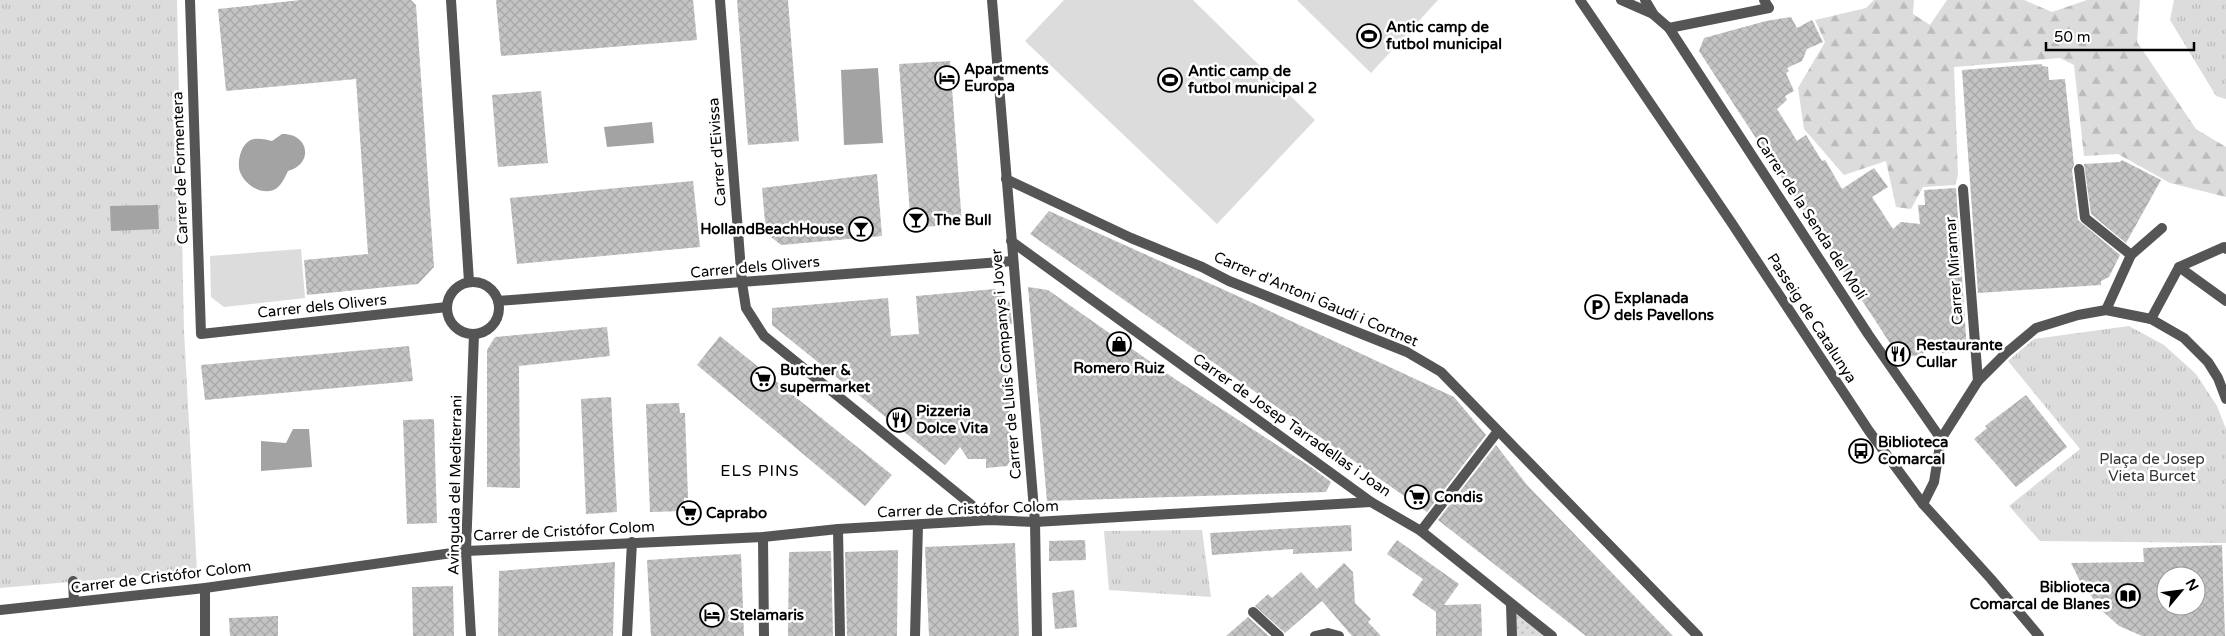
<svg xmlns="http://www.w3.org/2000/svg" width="2226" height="636" viewBox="0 0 2226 636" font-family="'Varela Round',sans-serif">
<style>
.grass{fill:url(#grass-dots)}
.forest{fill:url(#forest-firs)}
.park{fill:url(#park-tufts)}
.pitch{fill:#dcdcdc}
.water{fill:#a3a3a3}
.building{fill:url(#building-cross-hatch);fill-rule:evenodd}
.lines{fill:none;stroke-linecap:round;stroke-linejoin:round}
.service{stroke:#555;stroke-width:10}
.pedestrian{stroke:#555;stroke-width:10}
.minor{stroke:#555;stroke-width:10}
.tertiary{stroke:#555;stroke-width:10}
.labels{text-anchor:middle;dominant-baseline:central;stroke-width:5;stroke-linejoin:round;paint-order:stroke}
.poi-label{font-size:15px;font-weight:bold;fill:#000;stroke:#fff;text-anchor:start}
.street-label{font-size:15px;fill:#000;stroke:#fff}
.park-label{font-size:15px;fill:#333;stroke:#fff}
.neighbourhood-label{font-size:16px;letter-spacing:1px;fill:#000;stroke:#fff}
</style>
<defs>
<pattern id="grass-dots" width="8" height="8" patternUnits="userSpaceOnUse" patternTransform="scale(1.25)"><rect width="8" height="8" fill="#dcdcdc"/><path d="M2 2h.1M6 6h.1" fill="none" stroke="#bbb" stroke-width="1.8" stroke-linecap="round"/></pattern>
<pattern id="forest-firs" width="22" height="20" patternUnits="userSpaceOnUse" patternTransform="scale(1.25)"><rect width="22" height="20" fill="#dcdcdc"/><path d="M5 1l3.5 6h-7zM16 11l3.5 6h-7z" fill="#bbb"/></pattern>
<pattern id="park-tufts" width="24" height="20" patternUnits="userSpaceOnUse" patternTransform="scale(1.25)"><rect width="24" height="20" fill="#dcdcdc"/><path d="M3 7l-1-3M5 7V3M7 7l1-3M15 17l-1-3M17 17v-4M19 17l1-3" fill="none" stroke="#bbb"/></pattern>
<pattern id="building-cross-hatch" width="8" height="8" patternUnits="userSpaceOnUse" patternTransform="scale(1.25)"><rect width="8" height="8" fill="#c4c4c4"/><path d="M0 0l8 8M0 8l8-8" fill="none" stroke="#a7a7a7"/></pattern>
</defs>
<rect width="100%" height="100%" fill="#fff"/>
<polygon class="grass" points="1514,610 1546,636 1514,636"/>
<polygon class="forest" points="1874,0 1914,0 1913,14 1930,25 1947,0 2024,0 2052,12 2087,0 2140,0 2137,42 2196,129 2226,147 2226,197 2170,183 2118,154 2084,156 2074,65 2060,58 1954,67 1958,175 1955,185 1923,187 1911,209 1896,207 1886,161 1844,175 1804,129 1798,88 1825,42 1815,20 1866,8"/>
<g class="park">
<polygon points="0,0 177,0 184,331 197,571 0,588"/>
<polygon points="2174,0 2226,0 2226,99 2216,96 2170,20"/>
<polygon points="2129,326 2164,345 2196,374 2217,406 2226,429 2226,543 2040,541 2009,506 2080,449 2008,361 2034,339"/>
<polygon points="1202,530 1211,597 1109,590 1104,531"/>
</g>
<g class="pitch">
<polygon points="1064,0 1193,0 1315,120 1217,224 1025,41"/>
<polygon points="1297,0 1438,0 1371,73"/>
<polygon points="301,249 305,298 224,307 211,297 210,256"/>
</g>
<g class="water">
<polygon points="878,68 883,143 844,145 841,70"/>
<polygon points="652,122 654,143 607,147 604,127"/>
<path d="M282 134C308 133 315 163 288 171 285 177 282 184 277 188 265 197 246 186 241 174 236 166 240 146 249 141 255 137 265 139 272 141Z"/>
<polygon points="158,205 159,229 111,231 110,206"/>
<polygon points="293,429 309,429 312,467 261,471 261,441 286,443"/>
</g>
<g class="building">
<polygon points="301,0 411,0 416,5 434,267 418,284 307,295 304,260 368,254 356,79 226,91 218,9"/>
<polygon points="496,0 693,0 697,40 501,56"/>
<polygon points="737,0 788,0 799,141 748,145"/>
<polygon points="1791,17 1797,28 1812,20 1823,42 1807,49 1802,61 1787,68 1789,71 1786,73 1794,91 1785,96 1787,100 1777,109 1797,141 1806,135 1822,161 1825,160 1842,189 1874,168 1888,187 1872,197 1893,229 1901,222 1920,224 1918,205 1925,205 1924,190 1956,188 1967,351 1942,353 1940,340 1921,355 1899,357 1699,51 1704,38 1766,21"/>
<polygon points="950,61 962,224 911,228 899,64"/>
<polygon points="2042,64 2042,66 2048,67 2049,80 2065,79 2074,165 2072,170 2078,220 2120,255 2109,277 2101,281 2101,285 1978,293 1962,70"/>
<polygon points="541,91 548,163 498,167 492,95"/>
<polygon points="2122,160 2161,180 2126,243 2091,214 2084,164 2120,162"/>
<polygon points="877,174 882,236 781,245 766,233 762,188"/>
<polygon points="693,181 700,247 517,264 510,198"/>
<polygon points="1049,211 1231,293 1454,397 1486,435 1427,512 1030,234"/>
<polygon points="1028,287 1048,290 1175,379 1311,467 1331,482 1326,492 1047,501"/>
<polygon points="995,289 1010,303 1012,324 1005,324 1013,456 1007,466 986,468 986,459 968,459 960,447 945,465 772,325 772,308 888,298 891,336 919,334 916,296"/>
<polygon points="607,327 610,356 519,366 520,488 487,487 487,350 495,337"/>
<polygon points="720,336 892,475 865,506 697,365"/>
<polygon points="409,346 413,381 205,400 201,365"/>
<polygon points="2026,395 2067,447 2016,487 1974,439 1987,428 1985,426"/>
<polygon points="611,397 617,512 586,514 581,399"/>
<polygon points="679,403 680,413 685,413 688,498 684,498 684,511 650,512 646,404"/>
<polygon points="434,419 437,523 407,524 403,420"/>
<polygon points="1496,445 1527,485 1673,636 1586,636 1438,520"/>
<polygon points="1351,525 1352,551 1293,554 1293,549 1212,555 1210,533"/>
<polygon points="1085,540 1086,560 1049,561 1049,541"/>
<polygon points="1397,540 1459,584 1444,605 1481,604 1482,636 1436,636 1436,612 1412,595 1423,579 1387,554"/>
<polygon points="1015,543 1019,636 929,636 925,547"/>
<path d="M2222 545 2225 636H2142L2119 626 2100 609 2084 585H2082L2071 563 2144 562 2143 548ZM2166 576H2196V606H2166Z"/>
<polygon points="898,550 897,636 847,636 845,552"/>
<polygon points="831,551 833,636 788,636 789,552"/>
<polygon points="741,554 744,636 651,636 647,560"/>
<polygon points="615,562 613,636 498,636 499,571"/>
<polygon points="1344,563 1353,572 1355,603 1371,619 1368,622 1381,636 1352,636 1322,601 1285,633 1255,606 1268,594 1272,598 1301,572 1317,589"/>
<polygon points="453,586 454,636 413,636 412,587"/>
<polygon points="1074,590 1077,627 1055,629 1052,593"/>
<polygon points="278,616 278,636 230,636 229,618"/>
<polygon points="1248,617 1269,636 1226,636"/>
</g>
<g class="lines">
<polyline class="service" points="73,581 74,602"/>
<polyline class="pedestrian" points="1421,531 1498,431"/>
<g class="minor">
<polyline points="190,0 201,334 447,307"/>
<polyline points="451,0 469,282"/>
<polyline points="720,0 742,283 746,308 764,336 990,520"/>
<polyline points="992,0 1035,522 1037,636"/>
<polyline points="1621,0 1653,14"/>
<polyline points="1645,0 1654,15 1669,28 1868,334 1941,439"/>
<polyline points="1669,28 1769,8 1764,0"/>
<polyline points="2079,169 2085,218 2131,255"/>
<polyline points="1006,179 1131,238 1202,267 1229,281 1407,352 1441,372 1698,636"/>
<polyline points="1963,189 1978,381"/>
<polyline points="1011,241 1371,502 1421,531 1552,636"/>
<polyline points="2179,267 2226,301"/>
<circle cx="473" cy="308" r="26"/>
<polyline points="498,301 1013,261"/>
<polyline points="2106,310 2131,255 2162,228"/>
<polyline points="2151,319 2179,267 2224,247 2226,249"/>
<polyline points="1923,504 1934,482 1941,439 1978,381 2006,353 2036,328 2078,315 2106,310 2151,319 2184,338 2208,362 2218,378 2226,399"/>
<polyline points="838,529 840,636"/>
<polyline points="763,537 764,636"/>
<polyline points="1511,604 1512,636"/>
<polyline points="0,610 205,588 466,551 763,537 838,529 990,520 1035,522 1371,502"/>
<polyline points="1253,612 1279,636"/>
<polyline points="205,636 205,588"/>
<polyline points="471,636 466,551 474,334"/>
<polyline points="627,636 632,542"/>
<polyline points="915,636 918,525"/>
<polyline points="1315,636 1328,633 1339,636"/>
</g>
<polyline class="tertiary" points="1580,0 1731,222 1869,431 1923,504 1991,579 2039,636"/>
</g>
<defs>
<g id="stadium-ring" transform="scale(1.25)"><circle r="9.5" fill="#fff" stroke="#000" stroke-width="1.5"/><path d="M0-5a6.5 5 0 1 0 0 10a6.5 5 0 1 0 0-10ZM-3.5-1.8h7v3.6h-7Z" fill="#000"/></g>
<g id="hotel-ring" transform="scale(1.25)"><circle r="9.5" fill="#fff" stroke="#000" stroke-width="1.5"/><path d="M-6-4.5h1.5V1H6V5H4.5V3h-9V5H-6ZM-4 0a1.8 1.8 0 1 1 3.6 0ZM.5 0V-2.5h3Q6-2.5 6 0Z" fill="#000"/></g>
<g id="bar-ring" transform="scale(1.25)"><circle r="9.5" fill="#fff" stroke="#000" stroke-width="1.5"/><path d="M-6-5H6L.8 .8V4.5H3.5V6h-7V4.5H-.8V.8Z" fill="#000"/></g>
<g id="parking-ring" transform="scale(1.25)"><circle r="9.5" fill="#fff" stroke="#000" stroke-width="1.5"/><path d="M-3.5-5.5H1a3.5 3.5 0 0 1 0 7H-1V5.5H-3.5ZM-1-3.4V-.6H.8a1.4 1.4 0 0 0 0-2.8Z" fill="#000"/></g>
<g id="shop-ring" transform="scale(1.25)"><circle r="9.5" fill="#fff" stroke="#000" stroke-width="1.5"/><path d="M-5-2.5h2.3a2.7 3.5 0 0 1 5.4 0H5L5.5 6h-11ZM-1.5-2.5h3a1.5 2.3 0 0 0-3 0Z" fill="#000"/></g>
<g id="restaurant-ring" transform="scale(1.25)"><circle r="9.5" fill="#fff" stroke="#000" stroke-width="1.5"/><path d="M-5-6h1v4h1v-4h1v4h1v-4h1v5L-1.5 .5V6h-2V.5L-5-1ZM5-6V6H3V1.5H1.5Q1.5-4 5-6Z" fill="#000"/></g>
<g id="supermarket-ring" transform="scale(1.25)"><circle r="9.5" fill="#fff" stroke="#000" stroke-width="1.5"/><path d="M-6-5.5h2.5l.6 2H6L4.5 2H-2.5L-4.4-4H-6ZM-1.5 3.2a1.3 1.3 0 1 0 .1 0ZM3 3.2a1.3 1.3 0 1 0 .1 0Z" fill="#000"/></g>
<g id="bus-ring" transform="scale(1.25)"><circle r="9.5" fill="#fff" stroke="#000" stroke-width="1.5"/><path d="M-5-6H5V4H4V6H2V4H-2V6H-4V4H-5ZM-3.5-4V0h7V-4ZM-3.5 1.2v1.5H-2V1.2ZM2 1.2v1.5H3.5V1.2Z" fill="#000"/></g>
<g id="library-ring" transform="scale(1.25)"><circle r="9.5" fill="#fff" stroke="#000" stroke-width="1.5"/><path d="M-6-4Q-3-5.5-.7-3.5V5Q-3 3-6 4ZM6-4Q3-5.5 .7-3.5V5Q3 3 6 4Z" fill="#000"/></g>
</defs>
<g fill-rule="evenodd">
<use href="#stadium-ring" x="1369" y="36"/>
<use href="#hotel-ring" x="947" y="78"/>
<use href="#stadium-ring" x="1170" y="80"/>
<use href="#bar-ring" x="916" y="220"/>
<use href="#bar-ring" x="861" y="229"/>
<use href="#parking-ring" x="1597" y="307"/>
<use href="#shop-ring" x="1119" y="344"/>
<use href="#restaurant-ring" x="1898" y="354"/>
<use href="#supermarket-ring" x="763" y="379"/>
<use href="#restaurant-ring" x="899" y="420"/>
<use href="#bus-ring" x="1861" y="451"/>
<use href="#supermarket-ring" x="1417" y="497"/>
<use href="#supermarket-ring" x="689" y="513"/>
<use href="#library-ring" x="2128" y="596"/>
<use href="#hotel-ring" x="712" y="615"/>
</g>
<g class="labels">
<g class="poi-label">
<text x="1386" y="27">Antic camp de<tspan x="1386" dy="17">futbol municipal</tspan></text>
<text x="964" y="69">Apartments<tspan x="964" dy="17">Europa</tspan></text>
<text x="1188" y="71">Antic camp de<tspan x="1188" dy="17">futbol municipal 2</tspan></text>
<text x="934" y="220">The Bull</text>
<text x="844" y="229" text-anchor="end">HollandBeachHouse</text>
<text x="1614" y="298">Explanada<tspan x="1614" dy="17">dels Pavellons</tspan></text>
<text x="1916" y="345">Restaurante<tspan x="1916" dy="17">Cullar</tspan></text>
<text x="1119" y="368" text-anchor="middle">Romero Ruiz</text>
<text x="780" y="370">Butcher &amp;<tspan x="780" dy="17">supermarket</tspan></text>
<text x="916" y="411">Pizzeria<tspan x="916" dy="17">Dolce Vita</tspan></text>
<text x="1878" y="442">Biblioteca<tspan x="1878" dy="17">Comarcal</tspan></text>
<text x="1434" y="497">Condis</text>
<text x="706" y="513">Caprabo</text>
<text x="2110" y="587" text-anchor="end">Biblioteca<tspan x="2110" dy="17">Comarcal de Blanes</tspan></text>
<text x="730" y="615">Stelamaris</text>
</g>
<g class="street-label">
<text transform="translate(717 152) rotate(-94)">Carrer d'Eivissa</text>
<text transform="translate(180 168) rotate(-92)">Carrer de Formentera</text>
<text transform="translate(1811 218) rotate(57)">Carrer de la Senda del Molí</text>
<text transform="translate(755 267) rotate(-5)">Carrer dels Olivers</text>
<text transform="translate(1954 271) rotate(-94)">Carrer Miramar</text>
<text transform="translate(1316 299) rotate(23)">Carrer d'Antoni Gaudí i Cortnet</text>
<text transform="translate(322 306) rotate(-6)">Carrer dels Olivers</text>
<text transform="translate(1812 318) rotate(57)">Passeig de Catalunya</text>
<text transform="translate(1006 364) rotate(-95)">Carrer de Lluís Companys i Jover</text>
<text transform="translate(1292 425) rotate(35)">Carrer de Josep Tarradellas i Joan</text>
<text transform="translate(455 485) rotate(-89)">Avinguda del Mediterrani</text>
<text transform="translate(968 509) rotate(-2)">Carrer de Cristófor Colom</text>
<text transform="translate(564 531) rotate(-3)">Carrer de Cristófor Colom</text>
<text transform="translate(161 577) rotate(-7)">Carrer de Cristófor Colom</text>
</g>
<g class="park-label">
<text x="2152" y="459">Plaça de Josep<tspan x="2152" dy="17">Vieta Burcet</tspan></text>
</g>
<g class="neighbourhood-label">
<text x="760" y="471">ELS PINS</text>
</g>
</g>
<g transform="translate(2181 591) rotate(61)"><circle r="24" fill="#ffffff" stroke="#999999"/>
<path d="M0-4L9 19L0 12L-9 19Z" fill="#000000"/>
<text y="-8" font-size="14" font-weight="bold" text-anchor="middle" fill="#000000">N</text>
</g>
<path d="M2046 42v8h148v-8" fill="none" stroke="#000000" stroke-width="2.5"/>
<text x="2054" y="42" font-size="15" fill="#000000" stroke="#ffffff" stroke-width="4" paint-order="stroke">50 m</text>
</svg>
